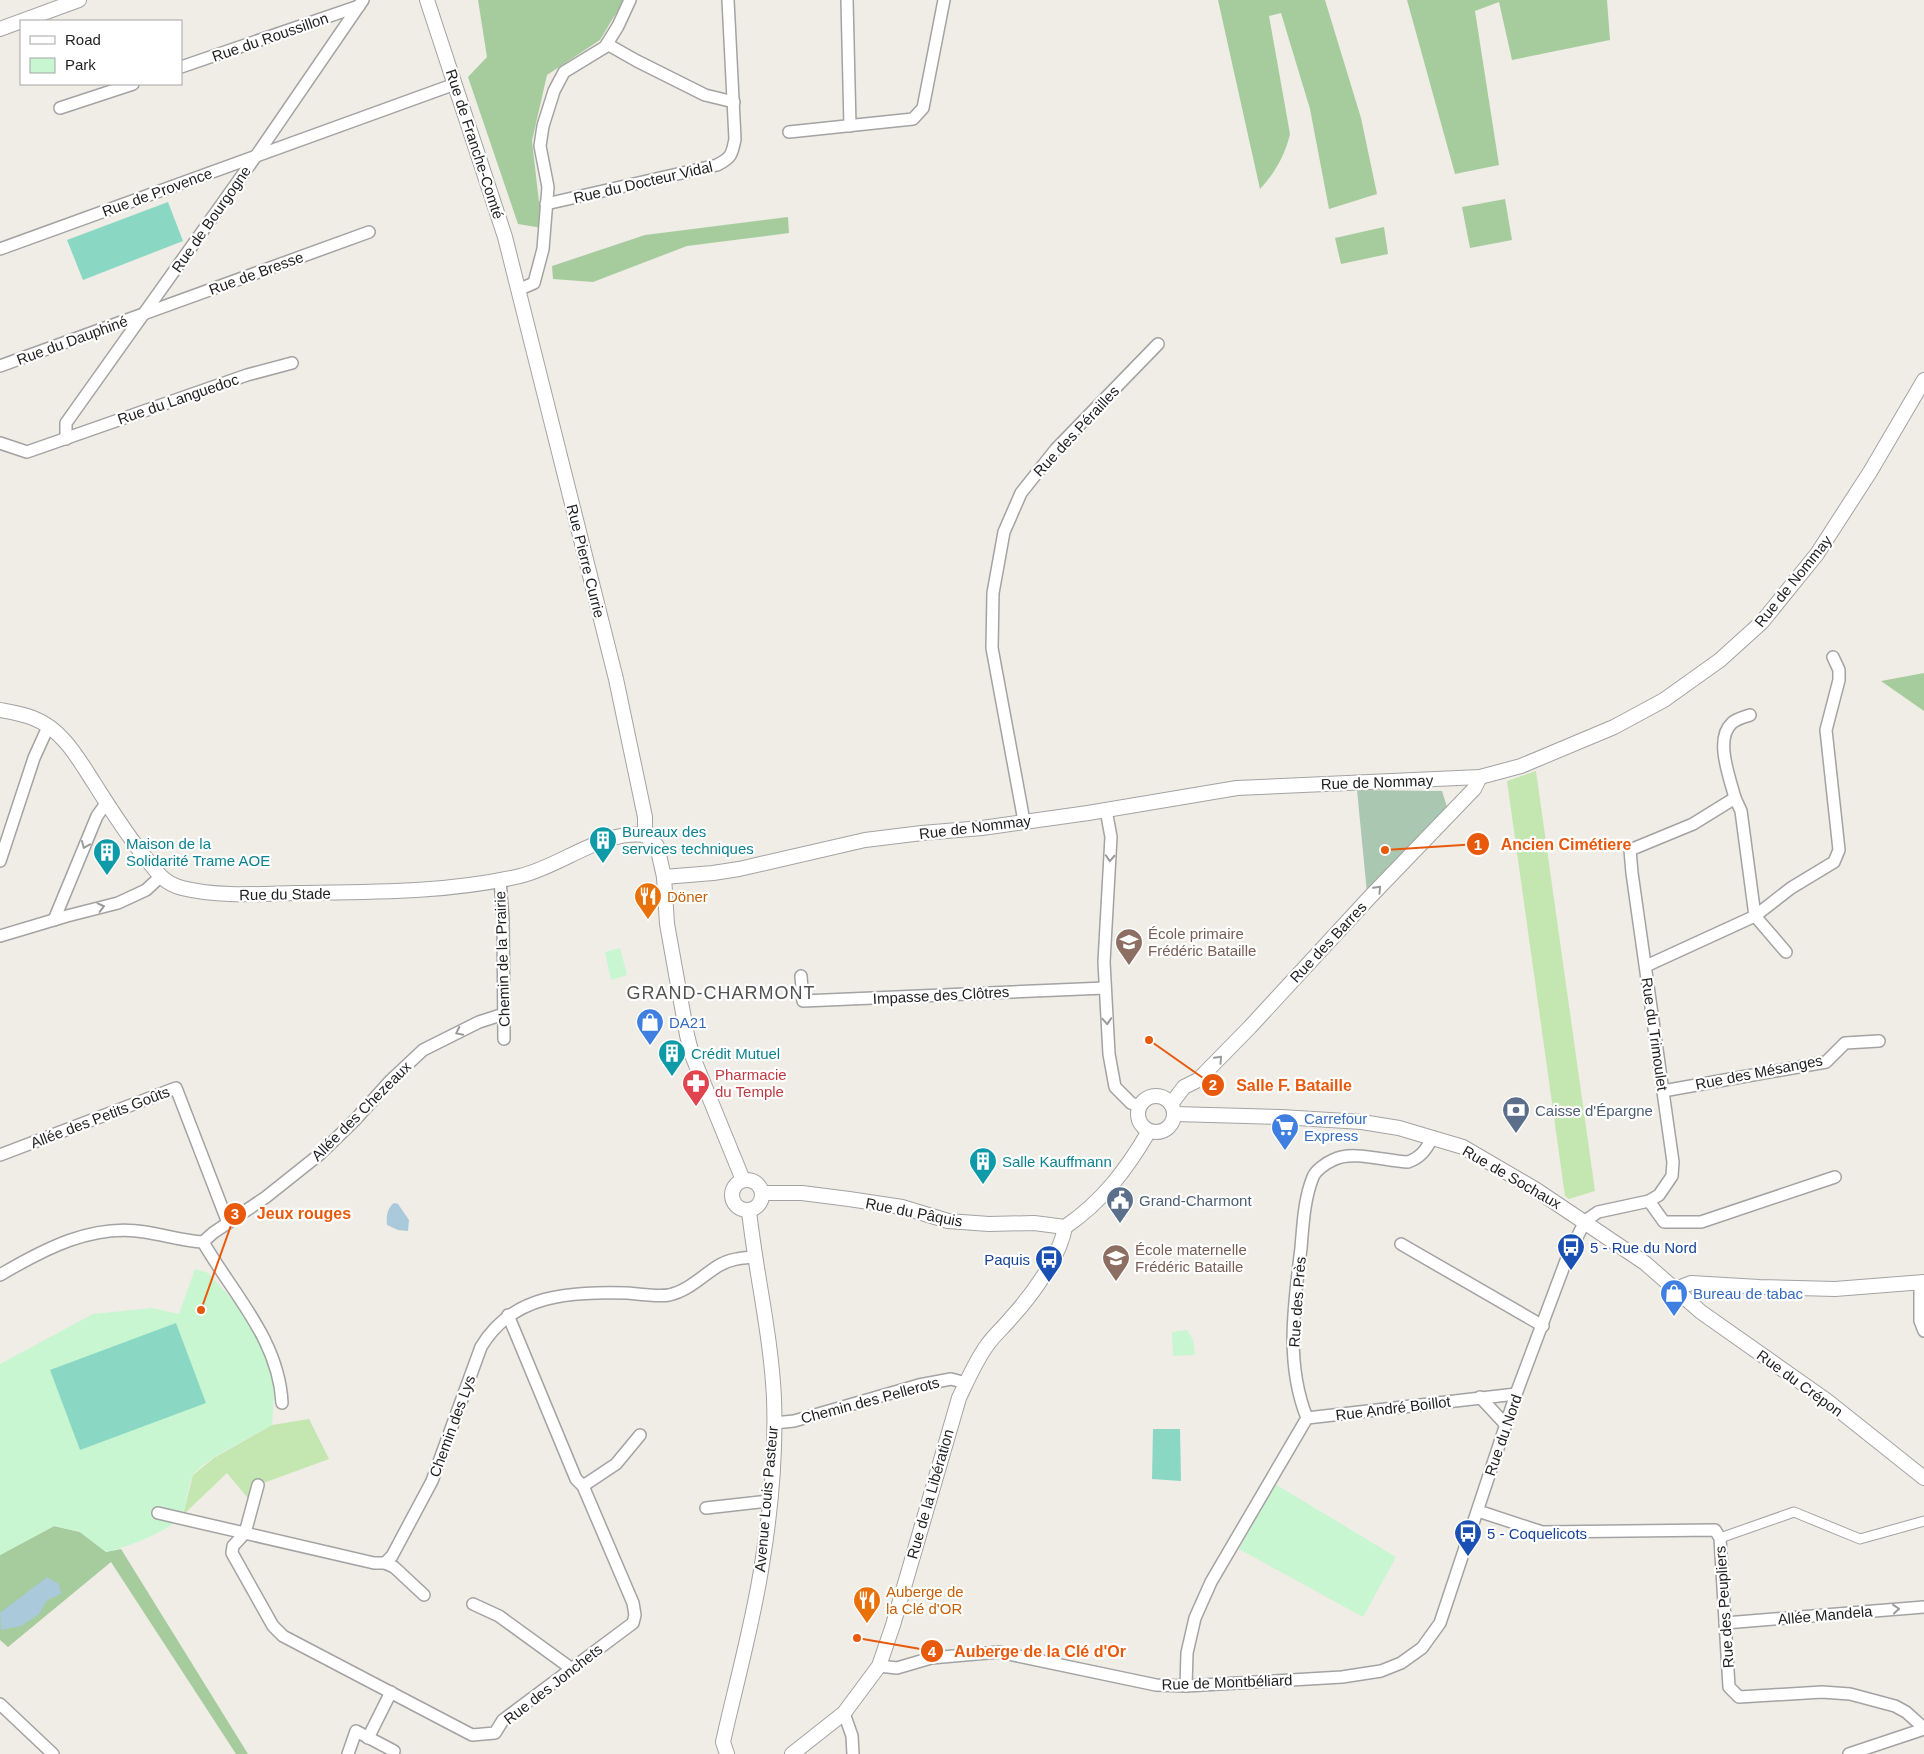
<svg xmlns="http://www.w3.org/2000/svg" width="1924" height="1754" viewBox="0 0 1924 1754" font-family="Helvetica,sans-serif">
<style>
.grass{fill:#c4e6b0}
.forest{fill:#a6cc9e}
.cemetery{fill:#a9c7b1}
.park{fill:#c7f6d1}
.pitch{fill:#8ad8c4}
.water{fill:#aac9da}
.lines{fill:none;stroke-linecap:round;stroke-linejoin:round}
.pedestrian-casing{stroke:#a3a3a3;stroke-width:11}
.minor-casing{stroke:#a3a3a3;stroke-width:14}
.tertiary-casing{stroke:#a3a3a3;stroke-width:16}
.pedestrian{stroke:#fff;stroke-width:9}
.minor{stroke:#fff;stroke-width:11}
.tertiary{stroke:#fff;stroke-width:14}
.oneway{stroke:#9a9a9a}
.labels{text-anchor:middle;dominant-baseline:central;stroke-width:4.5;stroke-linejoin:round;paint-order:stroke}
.street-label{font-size:15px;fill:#1f1f1f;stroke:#fff}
.culture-label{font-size:15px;fill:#0d838f;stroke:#fff;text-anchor:start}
.food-label{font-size:15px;fill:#c56008;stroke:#fff;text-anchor:start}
.education-label{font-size:15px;fill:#785e54;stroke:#fff;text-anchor:start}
.shop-label{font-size:15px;fill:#366cbe;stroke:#fff;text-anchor:start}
.health-label{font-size:15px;fill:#be3a42;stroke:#fff;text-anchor:start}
.service-label{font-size:15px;fill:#4e5e75;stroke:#fff;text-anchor:start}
.transit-label{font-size:15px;fill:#164399;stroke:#fff;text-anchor:start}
.quarter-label{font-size:18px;letter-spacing:1px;fill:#525252;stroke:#fff}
.leader{fill:none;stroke:#e8590c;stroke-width:2}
.callout-dot{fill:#e8590c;stroke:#fff;stroke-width:2}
.mark-label{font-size:15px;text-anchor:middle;font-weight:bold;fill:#fff}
.callout-label{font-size:16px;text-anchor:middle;font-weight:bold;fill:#e8590c;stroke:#fff;stroke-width:4.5;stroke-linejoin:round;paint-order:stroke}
</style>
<rect width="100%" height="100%" fill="#efede6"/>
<g class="grass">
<polygon points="1536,771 1595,1191 1569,1199 1565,1196 1507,781"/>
<polygon points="309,1419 329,1459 258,1485 252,1503 227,1473 183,1515 193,1475 214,1458 272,1425"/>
</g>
<g class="forest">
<polygon points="478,0 624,0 600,40 547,75 532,141 542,228 518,224 468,77 487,57"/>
<path d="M1218 0H1325L1361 118 1377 194 1329 209 1310 109 1281 13 1269 16 1290 134C1285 155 1275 173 1260 189Z"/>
<polygon points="1407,0 1607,0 1610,40 1512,60 1499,2 1475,11 1499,165 1455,174"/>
<polygon points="1505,199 1512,240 1470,248 1462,207"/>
<polygon points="788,217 789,233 687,246 593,282 553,279 552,266 645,235"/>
<polygon points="1384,227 1388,254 1341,264 1335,238"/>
<polygon points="1924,673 1924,711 1881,681"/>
<polygon points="54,1526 80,1532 106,1552 121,1549 248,1754 236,1754 111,1562 8,1647 0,1640 0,1555"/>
</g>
<polygon class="cemetery" points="1357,790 1442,791 1447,807 1367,893"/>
<g class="park">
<polygon points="620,948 627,975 611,980 605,952"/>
<path d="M195 1269 208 1273 243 1311 260 1342 272 1376 274 1397 272 1425C255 1435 202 1461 193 1475 188 1484 187 1502 183 1512 176 1530 124 1548 106 1552L80 1532 54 1526 0 1555V1364L93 1314 152 1308 179 1314Z"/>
<polygon points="1187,1330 1193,1340 1195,1355 1173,1356 1172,1332"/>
<polygon points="1275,1484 1396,1557 1363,1617 1239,1549"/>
</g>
<g class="pitch">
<polygon points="168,202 183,241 83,280 67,240"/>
<polygon points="176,1323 206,1403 80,1450 50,1370"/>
<polygon points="1153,1429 1180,1429 1181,1481 1152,1479"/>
</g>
<g class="water">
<path d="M394 1203 398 1204 409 1220 408 1231 398 1230 387 1225C386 1217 387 1208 394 1203Z"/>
<polygon points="47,1577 59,1584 61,1594 47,1600 39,1614 21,1626 1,1630 0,1613"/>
</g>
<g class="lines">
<g class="pedestrian-casing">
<polyline id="pedestrian" points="1720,1538 1794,1512 1860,1539 1924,1521"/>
</g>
<g class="minor-casing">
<g id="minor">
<polyline points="847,0 850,126"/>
<polyline points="607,44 637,61 705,95 734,102"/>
<polyline points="181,67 359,6"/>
<polyline points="60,108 133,84"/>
<polyline points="789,132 913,119 923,108 944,0"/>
<path d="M546 204 717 165C731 158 732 155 735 139L728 0"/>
<polyline points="0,249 455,84"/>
<polyline points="518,290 534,283 543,249 548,187 540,146 543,126 554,91 564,72 605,47 618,26 630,0"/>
<polyline points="0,366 369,232"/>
<polyline points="66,439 66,423 256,156 363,0"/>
<polyline points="0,443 27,452 247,375 292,363"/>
<path d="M1735 798C1730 778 1714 739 1732 723 1736 719 1744 717 1750 715"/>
<polyline points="1106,810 1111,837 1104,962 1109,1054 1115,1087 1131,1103 1139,1106"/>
<polyline points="1024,821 992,648 993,593 1004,532 1021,493 1056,449 1158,344"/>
<polyline points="0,861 34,758 48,727"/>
<polyline points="500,880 503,919 504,1039"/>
<polyline points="1755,916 1786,952"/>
<polyline points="54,920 97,816 107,802"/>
<polyline points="0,936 67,916 118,903 146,890 160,877"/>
<polyline points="1646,966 1755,916 1791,888 1834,862 1839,850 1826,730 1839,680 1839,670 1833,657"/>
<polyline points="801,976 803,1001 1105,988"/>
<polyline points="1663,1091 1826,1062 1845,1043 1879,1041"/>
<polyline points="0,1155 176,1088 228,1223"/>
<polyline points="1649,1201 1664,1222 1701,1222 1835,1177"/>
<polyline points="203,1242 213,1233 266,1197 320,1154 354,1121 391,1080 423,1050 479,1022 504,1014"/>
<path d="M203 1242C233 1294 279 1340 282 1403"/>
<polyline points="1401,1244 1543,1326"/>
<path d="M0 1275C44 1249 93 1223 145 1232 165 1235 183 1241 203 1242"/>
<polyline points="1920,1282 1920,1321 1924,1331"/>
<polyline points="1480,1397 1506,1425"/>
<polyline points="1307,1418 1516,1394"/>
<polyline points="774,1423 794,1421 919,1385 951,1379 966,1383"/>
<polyline points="258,1485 245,1533 233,1546 232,1553 273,1626 283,1636 472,1735 495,1733 503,1720 633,1623 635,1615 633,1603 583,1486 576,1479 508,1315"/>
<polyline points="583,1486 616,1464 640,1435"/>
<polyline points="706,1508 769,1501"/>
<polyline points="1478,1511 1542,1532 1715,1530 1720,1538 1729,1687 1739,1697 1822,1692 1850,1694 1895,1706 1906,1712 1924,1728"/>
<path d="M158 1513 374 1563H385L392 1556 432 1481 481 1347C513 1293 571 1292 627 1293 638 1294 658 1297 669 1295 688 1291 702 1276 718 1266 729 1259 741 1258 754 1257"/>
<polyline points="385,1563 394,1567 424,1595"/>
<polyline points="473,1604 499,1616 572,1669"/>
<polyline points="1725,1623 1924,1607"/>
<polyline points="879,1666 897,1668 931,1658 999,1652 1156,1685 1186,1686 1342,1677 1381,1671 1401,1663 1422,1648 1440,1623 1516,1394 1567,1258 1585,1221 1598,1212 1649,1201 1659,1195 1672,1176 1673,1162 1632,873 1630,850 1693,824 1735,798 1741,811 1755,916"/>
<path d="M1186 1686 1187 1653 1195 1618 1211 1582 1307 1418C1285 1363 1294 1305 1301 1248 1303 1225 1304 1199 1313 1177 1316 1170 1326 1163 1333 1160 1352 1150 1385 1161 1408 1162 1422 1157 1426 1149 1433 1137"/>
<polyline points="0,1704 53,1754"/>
<polyline points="844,1713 852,1736 853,1754"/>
<polyline points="368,1738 391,1692"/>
<polyline points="348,1754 356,1731 394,1751 393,1754"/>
<polyline points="1849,1754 1924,1729"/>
</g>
</g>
<g class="tertiary-casing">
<g id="tertiary">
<polyline points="427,0 505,237 616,679 645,817 645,835"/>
<polyline points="0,29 79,0"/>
<path d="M0 710C11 712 23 714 33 718 62 729 78 758 94 783 110 808 126 834 145 857 157 872 163 883 182 888 219 897 257 894 295 893 370 892 447 893 520 876 562 866 601 830 645 835"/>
<polyline points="645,835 657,846 664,877 667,924 687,1035 692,1055 743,1180"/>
<polyline points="664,877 713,873 739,869 865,840 922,833 982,828 1088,813 1237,788 1480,777 1521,766 1614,727 1664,700 1720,660 1762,622 1817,554 1870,472 1924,380"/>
<circle cx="1156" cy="1114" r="18"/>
<polyline points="1171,1104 1184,1087 1198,1080 1250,1027 1369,898 1474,789 1480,777"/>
<polyline points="1175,1114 1281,1117 1362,1122 1399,1128 1463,1147 1535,1189 1645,1263 1701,1312 1826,1400 1924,1478"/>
<circle cx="747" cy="1195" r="15"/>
<polyline points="762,1193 802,1193 849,1199 902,1207 948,1221 989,1224 1034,1223 1065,1227"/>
<path d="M1065 1227C1102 1202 1127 1169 1149 1131"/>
<polyline points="1676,1289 1691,1283 1759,1287 1835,1289 1924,1282"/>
<path d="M727 1754 723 1742C736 1683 753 1624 762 1564 771 1510 776 1453 774 1398 771 1335 756 1274 749 1211"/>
<path d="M792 1754 844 1713 879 1666 893 1625 959 1398C968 1379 976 1360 988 1344 995 1334 1004 1327 1011 1318 1032 1295 1060 1257 1065 1227"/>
</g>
</g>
<use href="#pedestrian" class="pedestrian"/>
<use href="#minor" class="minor"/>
<use href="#tertiary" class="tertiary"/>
</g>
<defs><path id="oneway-chevron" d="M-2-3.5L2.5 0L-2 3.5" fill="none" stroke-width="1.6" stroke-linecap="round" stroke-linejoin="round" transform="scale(1.25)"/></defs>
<g class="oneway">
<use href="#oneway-chevron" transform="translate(85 845) rotate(113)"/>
<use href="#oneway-chevron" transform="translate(1110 858) rotate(93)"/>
<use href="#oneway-chevron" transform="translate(1378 889) rotate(-46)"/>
<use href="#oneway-chevron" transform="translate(101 907) rotate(-14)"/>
<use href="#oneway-chevron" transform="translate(1107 1021) rotate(86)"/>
<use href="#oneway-chevron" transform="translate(459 1032) rotate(154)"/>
<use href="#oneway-chevron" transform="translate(1219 1059) rotate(-46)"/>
<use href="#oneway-chevron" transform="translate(1896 1609) rotate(-5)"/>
</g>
<defs>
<g id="building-pin" transform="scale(1.4375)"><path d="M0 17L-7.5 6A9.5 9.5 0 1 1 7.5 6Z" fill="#0f9aa8" stroke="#fff"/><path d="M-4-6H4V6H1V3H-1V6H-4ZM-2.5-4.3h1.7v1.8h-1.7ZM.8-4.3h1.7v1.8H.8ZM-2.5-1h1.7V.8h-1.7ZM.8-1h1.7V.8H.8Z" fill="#fff"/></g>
<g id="restaurant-pin" transform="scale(1.4375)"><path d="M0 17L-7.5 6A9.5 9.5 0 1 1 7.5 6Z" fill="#e8710a" stroke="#fff"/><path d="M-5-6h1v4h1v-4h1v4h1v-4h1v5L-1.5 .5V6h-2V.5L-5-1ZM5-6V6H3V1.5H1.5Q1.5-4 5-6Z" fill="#fff"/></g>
<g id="school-pin" transform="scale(1.4375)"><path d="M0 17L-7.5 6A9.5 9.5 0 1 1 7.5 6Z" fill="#8d6e63" stroke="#fff"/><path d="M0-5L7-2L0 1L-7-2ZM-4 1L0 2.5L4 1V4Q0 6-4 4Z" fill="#fff"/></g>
<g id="shop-pin" transform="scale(1.4375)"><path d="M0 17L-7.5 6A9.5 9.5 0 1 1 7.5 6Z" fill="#3f7fe0" stroke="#fff"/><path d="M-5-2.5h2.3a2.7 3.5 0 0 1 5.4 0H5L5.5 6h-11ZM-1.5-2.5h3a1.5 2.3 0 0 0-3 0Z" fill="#fff"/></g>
<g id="pharmacy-pin" transform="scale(1.4375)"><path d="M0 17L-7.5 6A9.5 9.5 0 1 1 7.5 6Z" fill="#e0444e" stroke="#fff"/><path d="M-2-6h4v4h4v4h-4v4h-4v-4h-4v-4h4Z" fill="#fff"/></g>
<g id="bank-pin" transform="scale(1.4375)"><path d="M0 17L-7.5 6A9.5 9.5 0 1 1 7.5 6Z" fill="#5c6f8a" stroke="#fff"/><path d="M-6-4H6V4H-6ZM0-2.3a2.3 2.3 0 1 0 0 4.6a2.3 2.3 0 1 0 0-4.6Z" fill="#fff"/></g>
<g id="supermarket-pin" transform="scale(1.4375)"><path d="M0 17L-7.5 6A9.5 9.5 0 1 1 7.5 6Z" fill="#3f7fe0" stroke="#fff"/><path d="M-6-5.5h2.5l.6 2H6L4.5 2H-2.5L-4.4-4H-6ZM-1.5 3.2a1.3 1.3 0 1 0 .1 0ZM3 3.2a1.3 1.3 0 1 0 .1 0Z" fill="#fff"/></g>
<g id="civic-pin" transform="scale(1.4375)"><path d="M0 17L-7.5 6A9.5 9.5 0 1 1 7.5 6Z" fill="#5c6f8a" stroke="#fff"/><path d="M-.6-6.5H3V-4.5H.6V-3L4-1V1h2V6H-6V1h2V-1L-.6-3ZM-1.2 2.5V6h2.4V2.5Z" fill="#fff"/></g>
<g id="bus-pin" transform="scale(1.4375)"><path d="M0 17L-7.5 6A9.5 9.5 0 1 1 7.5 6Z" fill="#1a4fb4" stroke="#fff"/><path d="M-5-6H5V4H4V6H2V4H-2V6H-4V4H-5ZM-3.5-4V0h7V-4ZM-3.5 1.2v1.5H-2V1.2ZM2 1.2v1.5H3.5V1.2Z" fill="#fff"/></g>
</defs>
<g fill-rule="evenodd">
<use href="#building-pin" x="603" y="840"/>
<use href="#building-pin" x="107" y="852"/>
<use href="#restaurant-pin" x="648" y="896"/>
<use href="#school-pin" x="1129" y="942"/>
<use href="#shop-pin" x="650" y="1022"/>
<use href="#building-pin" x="672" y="1053"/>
<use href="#pharmacy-pin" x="696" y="1083"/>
<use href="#bank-pin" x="1516" y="1110"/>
<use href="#supermarket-pin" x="1285" y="1127"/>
<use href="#building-pin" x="983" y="1161"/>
<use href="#civic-pin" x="1120" y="1200"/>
<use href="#bus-pin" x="1571" y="1247"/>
<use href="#school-pin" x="1116" y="1258"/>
<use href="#bus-pin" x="1049" y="1259"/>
<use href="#shop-pin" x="1674" y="1293"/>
<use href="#bus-pin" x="1468" y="1533"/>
<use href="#restaurant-pin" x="867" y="1600"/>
</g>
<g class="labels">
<g class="street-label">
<text transform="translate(270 37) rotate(-19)">Rue du Roussillon</text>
<text transform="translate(475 144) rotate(72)">Rue de Franche-Comté</text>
<text transform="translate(643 182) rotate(-13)">Rue du Docteur Vidal</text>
<text transform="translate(157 192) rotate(-20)">Rue de Provence</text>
<text transform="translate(211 219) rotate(-55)">Rue de Bourgogne</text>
<text transform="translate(256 273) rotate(-20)">Rue de Bresse</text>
<text transform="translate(72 340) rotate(-20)">Rue du Dauphiné</text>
<text transform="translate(178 399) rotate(-19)">Rue du Languedoc</text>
<text transform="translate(1076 431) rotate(-47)">Rue des Pérailles</text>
<text transform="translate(586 561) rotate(76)">Rue Pierre Currie</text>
<text transform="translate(1793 581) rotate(-51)">Rue de Nommay</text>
<text transform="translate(1377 782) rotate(-2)">Rue de Nommay</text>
<text transform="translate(975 827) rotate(-7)">Rue de Nommay</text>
<text transform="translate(285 894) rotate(-1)">Rue du Stade</text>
<text transform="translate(1328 942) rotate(-47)">Rue des Barres</text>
<text transform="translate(502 959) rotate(-92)">Chemin de la Prairie</text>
<text transform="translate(941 995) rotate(-3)">Impasse des Clôtres</text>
<text transform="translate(1655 1034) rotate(82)">Rue du Trimoulet</text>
<text transform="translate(1759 1072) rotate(-11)">Rue des Mésanges</text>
<text transform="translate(361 1111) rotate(-45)">Allée des Chezeaux</text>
<text transform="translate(100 1117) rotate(-21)">Allée des Petits Goûts</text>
<text transform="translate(1512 1177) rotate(30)">Rue de Sochaux</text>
<text transform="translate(914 1212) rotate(11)">Rue du Pâquis</text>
<text transform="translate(1297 1302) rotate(-86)">Rue des Près</text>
<text transform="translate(1800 1383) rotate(36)">Rue du Crépon</text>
<text transform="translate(870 1400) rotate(-15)">Chemin des Pellerots</text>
<text transform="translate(1393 1408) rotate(-7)">Rue André Boillot</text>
<text transform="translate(452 1426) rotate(-70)">Chemin des Lys</text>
<text transform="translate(1503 1435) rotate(-71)">Rue du Nord</text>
<text transform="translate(930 1494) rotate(-74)">Rue de la Libération</text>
<text transform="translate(766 1499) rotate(-85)">Avenue Louis Pasteur</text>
<text transform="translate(1724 1607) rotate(-94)">Rue des Peupliers</text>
<text transform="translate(1825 1615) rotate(-5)">Allée Mandela</text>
<text transform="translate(1227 1682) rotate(-2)">Rue de Montbéliard</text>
<text transform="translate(553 1684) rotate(-38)">Rue des Jonchets</text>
</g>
<g class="culture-label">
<text x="622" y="831">Bureaux des<tspan x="622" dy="17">services techniques</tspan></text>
<text x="126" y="843">Maison de la<tspan x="126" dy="17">Solidarité Trame AOE</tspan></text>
<text x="691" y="1053">Crédit Mutuel</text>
<text x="1002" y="1161">Salle Kauffmann</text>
</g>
<g class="food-label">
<text x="667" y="896">Döner</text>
<text x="886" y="1591">Auberge de<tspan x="886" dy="17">la Clé d'OR</tspan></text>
</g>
<g class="education-label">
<text x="1148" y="933">École primaire<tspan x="1148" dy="17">Frédéric Bataille</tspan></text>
<text x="1135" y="1249">École maternelle<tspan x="1135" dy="17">Frédéric Bataille</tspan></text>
</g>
<g class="shop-label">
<text x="669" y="1022">DA21</text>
<text x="1304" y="1118">Carrefour<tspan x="1304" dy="17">Express</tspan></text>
<text x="1693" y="1293">Bureau de tabac</text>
</g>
<g class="health-label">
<text x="715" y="1074">Pharmacie<tspan x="715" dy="17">du Temple</tspan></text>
</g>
<g class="service-label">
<text x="1535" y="1110">Caisse d'Épargne</text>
<text x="1139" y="1200">Grand-Charmont</text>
</g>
<g class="transit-label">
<text x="1590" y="1247">5 - Rue du Nord</text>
<text x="1030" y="1259" text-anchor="end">Paquis</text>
<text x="1487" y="1533">5 - Coquelicots</text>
</g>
<g class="quarter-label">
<text x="721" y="993">GRAND-CHARMONT</text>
</g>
</g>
<path class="leader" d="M1385 850L1478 844M1149 1040L1213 1085M201 1310L235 1214M857 1638L932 1651"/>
<g class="callout-dot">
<circle cx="1385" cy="850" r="5"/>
<circle cx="1149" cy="1040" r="5"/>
<circle cx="201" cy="1310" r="5"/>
<circle cx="857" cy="1638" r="5"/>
<circle cx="1478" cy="844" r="12"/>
<circle cx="1213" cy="1085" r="12"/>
<circle cx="235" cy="1214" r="12"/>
<circle cx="932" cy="1651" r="12"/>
</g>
<g class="mark-label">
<text x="1478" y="850">1</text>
<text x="1213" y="1090">2</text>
<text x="235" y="1219">3</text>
<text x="932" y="1657">4</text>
</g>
<g class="callout-label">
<text x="1566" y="850">Ancien Cimétiere</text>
<text x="1294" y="1091">Salle F. Bataille</text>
<text x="304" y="1219">Jeux rouges</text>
<text x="1040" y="1657">Auberge de la Clé d'Or</text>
</g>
<rect x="20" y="20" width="162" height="65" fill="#ffffff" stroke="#a5a5a5"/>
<rect x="30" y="36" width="25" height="8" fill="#ffffff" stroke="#a5a5a5"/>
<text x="65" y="45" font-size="15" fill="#1f1f1f">Road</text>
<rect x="30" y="58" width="25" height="15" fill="#c7f6d1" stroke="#a5a5a5"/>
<text x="65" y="70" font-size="15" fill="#1f1f1f">Park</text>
</svg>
